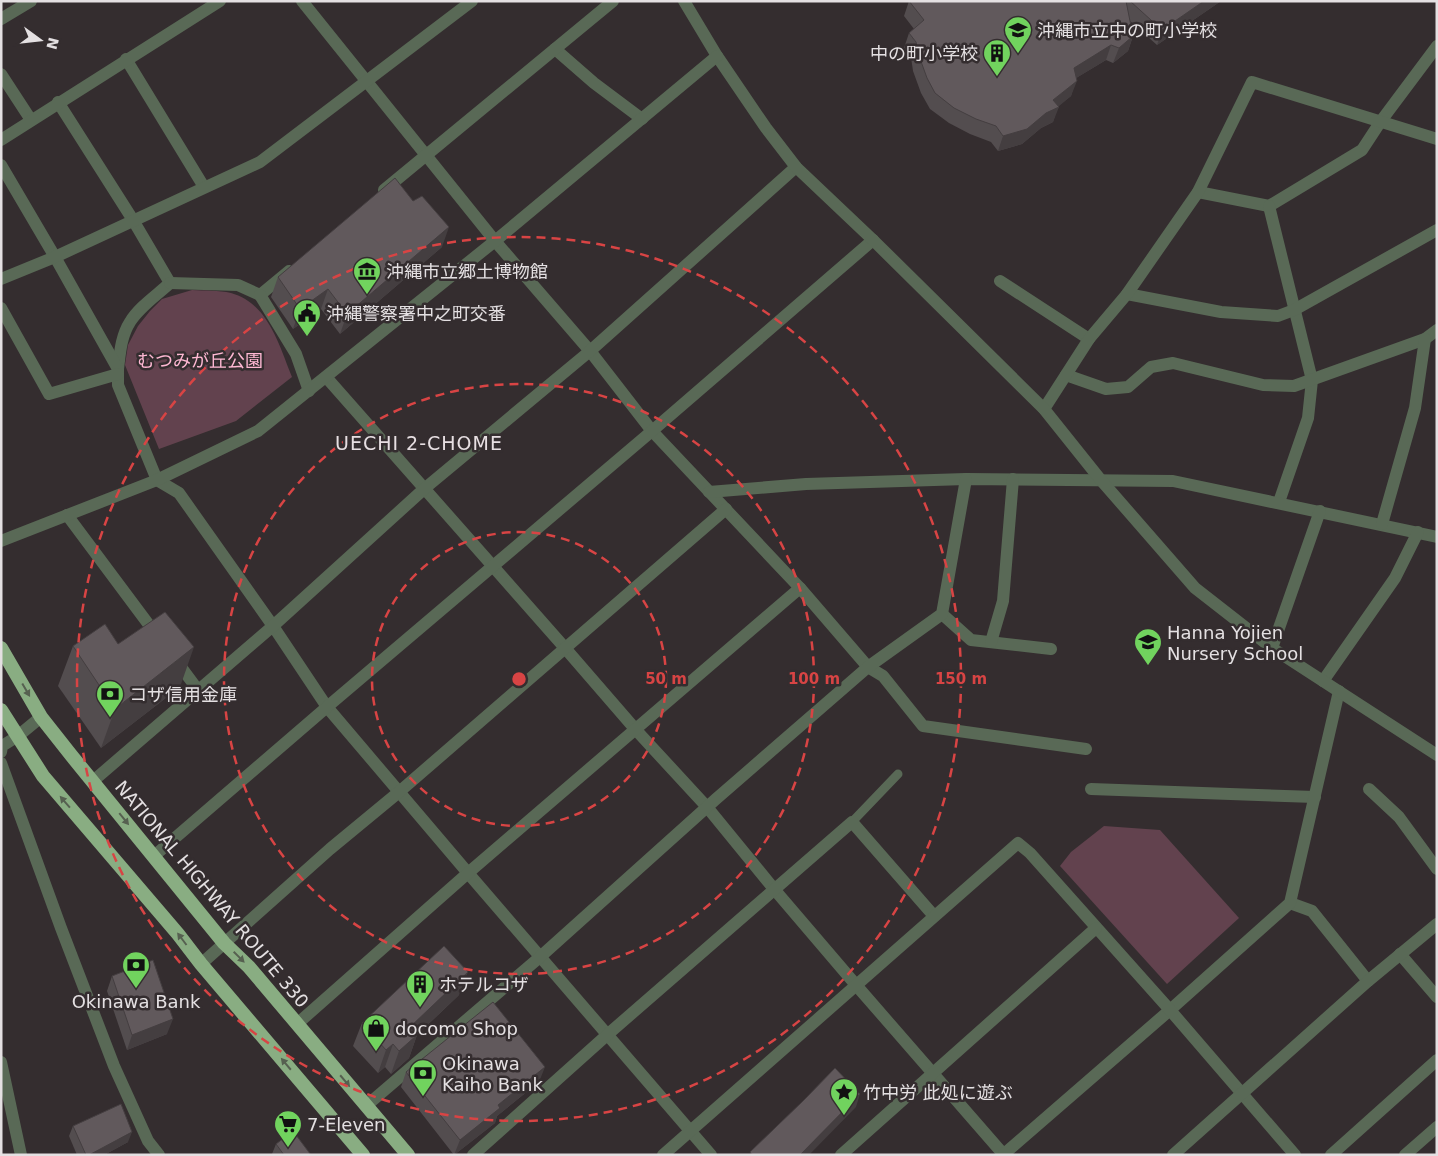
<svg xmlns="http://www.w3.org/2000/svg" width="1438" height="1156" viewBox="0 0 1438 1156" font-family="'DejaVu Sans','Noto Sans JP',sans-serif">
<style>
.green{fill:#62424e}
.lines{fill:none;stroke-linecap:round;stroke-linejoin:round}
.service{stroke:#596956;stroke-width:9}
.minor{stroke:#596956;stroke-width:12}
.tertiary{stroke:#596956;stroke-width:12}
.trunk{stroke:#89ad82;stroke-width:14}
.wall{fill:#534d4f}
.shaded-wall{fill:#443e40}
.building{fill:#61595c;stroke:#443e40}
.oneway{fill:#566050}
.ring{fill:none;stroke:#d84444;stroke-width:2.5;stroke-dasharray:9 6}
.labels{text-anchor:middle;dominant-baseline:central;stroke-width:5;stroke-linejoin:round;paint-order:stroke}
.poi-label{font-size:18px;fill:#e4e0e2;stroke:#342d2f;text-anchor:start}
.park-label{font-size:18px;fill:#feb8d3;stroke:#342d2f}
.street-label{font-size:18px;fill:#e4e0e2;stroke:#342d2f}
.neighbourhood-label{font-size:19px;letter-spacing:1px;fill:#e7dfe2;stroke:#342d2f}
.centre{fill:#d84444;stroke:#342d2f;stroke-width:2.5}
.ring-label{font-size:15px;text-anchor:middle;font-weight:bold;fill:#d84444;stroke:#342d2f;stroke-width:5;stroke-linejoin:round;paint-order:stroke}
</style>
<rect width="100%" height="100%" fill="#342d2f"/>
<g class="green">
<path d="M192 290C204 291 219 290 231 293 268 303 279 345 292 377L236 421 159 449 125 365 128 345 138 326 150 311 162 299Z"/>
<polygon points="1104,826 1160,830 1239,918 1167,984 1060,866 1071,852"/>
</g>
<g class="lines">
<polyline class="service" points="852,822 898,774"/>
<g class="minor">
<polyline points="302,1 495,241 590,351 652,431 800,588 868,667 883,676 923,726 1086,749"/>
<polyline points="1,19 31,1"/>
<polyline points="555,49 594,83 642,119"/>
<polyline points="126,59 204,187"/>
<polyline points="1,74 31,120"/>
<path d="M58 102 133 220 170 283C157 295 139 307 130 322 121 336 120 353 118 369"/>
<polyline points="1,165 55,257 118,369 118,385 157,480 179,493 273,626 327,707 468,873 711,1155"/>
<polyline points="384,190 613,1"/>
<polyline points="1198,192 1269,206 1362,150 1381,121 1437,46"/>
<polyline points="1269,206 1312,380 1308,418 1279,502"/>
<polyline points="1,279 55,257 260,162 472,1"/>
<polyline points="1000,281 1089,339"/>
<polyline points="170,283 238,285 260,295 289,271"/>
<polyline points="1127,294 1221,312 1278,316 1294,310 1437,230"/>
<polyline points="260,295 296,354 309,391"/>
<polyline points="1,308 49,394 118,374"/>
<polyline points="1066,375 1106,389 1128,387 1151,367 1173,363 1263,385 1294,386 1425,339 1437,330"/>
<polyline points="326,377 565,648 636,730 707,807 774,889 856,985 1004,1155"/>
<polyline points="1044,409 1089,339 1127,294 1198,192 1252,82 1437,139"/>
<polyline points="709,492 806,484 966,479 1173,481 1437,537"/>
<polyline points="67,515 158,637"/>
<polyline points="1382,524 1415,408 1425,339"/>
<polyline points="942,614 971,640 1051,649"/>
<polyline points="991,642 1003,601 1013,479"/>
<polyline points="1272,648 1320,511"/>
<polyline points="175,659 198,690"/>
<polyline points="1323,681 1395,578 1418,532"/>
<polyline points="1,752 2,746 18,736 41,717"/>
<polyline points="1,763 61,928 114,1066 148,1141 159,1155"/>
<polyline points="93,781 273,626 424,489 590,351 796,167"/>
<polyline points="1091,789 1315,797"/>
<polyline points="1369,789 1399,817 1437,869"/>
<polyline points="154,856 327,707 652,431 873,240"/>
<polyline points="1290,903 1312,911 1368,981"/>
<polyline points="1400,954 1437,997"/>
<polyline points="201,964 330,849 399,792 726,509"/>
<polyline points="297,1024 468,873 800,588"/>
<polyline points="1,1062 21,1155"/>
<polyline points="366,1106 540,957 716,799 868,667 942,614 966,479"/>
<polyline points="1004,1154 1170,1010 1290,903 1339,691"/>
<polyline points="473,1155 607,1035 852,822 934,916"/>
<polyline points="663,1155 1018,843 1030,853 1170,1010 1295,1155"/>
<polyline points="841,1155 1096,928"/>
<polyline points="1173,1155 1368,981 1437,924"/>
<polyline points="1331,1155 1437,1060"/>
<polyline points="1405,1155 1437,1127"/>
</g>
<g class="tertiary">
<polyline points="684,1 717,56 766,128 796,167 873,240 1044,409 1100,479 1195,588 1272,648 1437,755"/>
<polyline points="1,140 220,1"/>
<polyline points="1,541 157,480 258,431 495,241 717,56"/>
</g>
<g class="trunk">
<polyline points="1,648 41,717 71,755 224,943 249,967 408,1155"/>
<polyline points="1,710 43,776 178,934 201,964 363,1155"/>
</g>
</g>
<g class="wall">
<polygon points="909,1 1221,1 1157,45 1130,21 1133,36 1128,51 1113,63 1106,60 1076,78 1071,96 1058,106 1053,122 1041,128 1022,144 998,151 991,142 970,134 949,123 930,109 921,93 913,71 911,57 904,48 909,33 914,29 904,16"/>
<polygon points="442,247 340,334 321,309 293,329 271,297 278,277"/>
<polygon points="118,644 180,687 101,748 58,686 73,646"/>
<polygon points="112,976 167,1034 127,1050 107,991"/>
<polygon points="459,995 417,1035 409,1058 391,1074 385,1067 378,1073 353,1046 362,1023"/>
<polygon points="406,1072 539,1082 497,1116 495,1123 454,1155 401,1087"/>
<polygon points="73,1126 128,1142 104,1155 77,1155 69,1136"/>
<polygon points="276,1144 311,1155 273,1155 272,1154"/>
</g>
<g class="shaded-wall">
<polygon points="1204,1 1221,1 1157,45 1162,30"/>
<polygon points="1133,36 1128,51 1113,63 1119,48"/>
<polygon points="1111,45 1106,60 1068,83 1074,68"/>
<polygon points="1077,81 1071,96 1058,107 1059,107 1053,122 1041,128 1022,144 998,151 1003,136 1053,100"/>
<polygon points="449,227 442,247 340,334 347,314"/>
<polygon points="328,289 321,309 293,329 300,309"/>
<polygon points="194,647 180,687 101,748 115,709"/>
<polygon points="468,972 459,995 405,1046 417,1035 409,1058 391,1074 399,1051 410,1027"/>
<polygon points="173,1019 167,1034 127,1050 132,1035"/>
<polygon points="393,1044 385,1067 378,1073 386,1050"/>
<polygon points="545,1067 539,1082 497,1116 495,1123 454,1155 460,1140 498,1105"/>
<polygon points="860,1094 856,1107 809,1155 800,1155"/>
<polygon points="132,1132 128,1142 104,1155 89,1155"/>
</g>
<g class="building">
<polygon points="909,1 1126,1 1133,36 1119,48 1111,45 1074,68 1077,81 1053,100 1059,107 1046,113 1027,129 1003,136 996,126 976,119 954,108 935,93 927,78 919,56 916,42 909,33 924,20"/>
<polygon points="1130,1 1204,1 1162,30"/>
<polygon points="395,178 413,201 422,196 449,227 347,314 328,289 300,309 278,277"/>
<polygon points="165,612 194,647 115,709 73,646 105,624 118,644"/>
<polygon points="444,946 468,972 410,1027 417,1035 399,1051 393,1044 386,1050 362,1023"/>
<polygon points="153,960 173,1019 132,1035 112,976"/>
<polygon points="493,1002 545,1067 498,1105 500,1108 460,1140 406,1072"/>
<polygon points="835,1068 860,1094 800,1155 752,1155 750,1152 804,1100"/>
<polygon points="121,1104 132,1132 89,1155 86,1155 73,1126"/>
<polygon points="293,1131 311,1155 284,1155 276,1144"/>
</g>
<defs><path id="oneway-solid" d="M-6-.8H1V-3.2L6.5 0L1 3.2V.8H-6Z" transform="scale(1.25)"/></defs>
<g class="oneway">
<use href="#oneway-solid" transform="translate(26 690) rotate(60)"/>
<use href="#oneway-solid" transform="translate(65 802) rotate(-131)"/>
<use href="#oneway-solid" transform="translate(124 819) rotate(51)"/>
<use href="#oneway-solid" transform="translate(182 939) rotate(-127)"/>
<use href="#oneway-solid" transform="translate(239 957) rotate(45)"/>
<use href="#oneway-solid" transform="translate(286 1064) rotate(-130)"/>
<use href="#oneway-solid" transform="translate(345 1081) rotate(50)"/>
</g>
<g class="ring">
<circle cx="519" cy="679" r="147"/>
<circle cx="519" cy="679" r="295"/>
<circle cx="519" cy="679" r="442"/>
</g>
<defs>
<g id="school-pin" transform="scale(1.4375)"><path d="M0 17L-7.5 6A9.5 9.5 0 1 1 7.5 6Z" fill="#71d35e" stroke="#342d2f"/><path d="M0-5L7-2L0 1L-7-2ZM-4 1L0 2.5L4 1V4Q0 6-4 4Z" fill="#111"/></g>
<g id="building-pin" transform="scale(1.4375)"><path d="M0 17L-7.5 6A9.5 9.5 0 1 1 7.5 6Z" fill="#71d35e" stroke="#342d2f"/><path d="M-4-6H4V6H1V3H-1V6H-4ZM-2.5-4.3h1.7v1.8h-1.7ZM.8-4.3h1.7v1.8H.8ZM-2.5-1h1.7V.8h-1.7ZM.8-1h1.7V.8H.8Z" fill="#111"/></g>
<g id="museum-pin" transform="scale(1.4375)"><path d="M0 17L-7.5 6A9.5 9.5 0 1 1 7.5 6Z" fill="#71d35e" stroke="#342d2f"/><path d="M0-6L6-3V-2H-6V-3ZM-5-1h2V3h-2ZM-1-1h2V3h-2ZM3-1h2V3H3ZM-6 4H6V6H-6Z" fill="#111"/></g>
<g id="civic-pin" transform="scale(1.4375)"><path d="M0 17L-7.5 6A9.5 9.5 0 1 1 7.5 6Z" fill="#71d35e" stroke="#342d2f"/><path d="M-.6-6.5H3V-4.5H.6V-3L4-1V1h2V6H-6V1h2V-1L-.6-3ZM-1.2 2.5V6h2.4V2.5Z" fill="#111"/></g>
<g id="bank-pin" transform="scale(1.4375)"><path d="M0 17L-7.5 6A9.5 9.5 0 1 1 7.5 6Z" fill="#71d35e" stroke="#342d2f"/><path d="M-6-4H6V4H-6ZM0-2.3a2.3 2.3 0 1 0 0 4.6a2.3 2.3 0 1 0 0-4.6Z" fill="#111"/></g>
<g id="shop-pin" transform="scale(1.4375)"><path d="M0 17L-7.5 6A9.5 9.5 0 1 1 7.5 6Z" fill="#71d35e" stroke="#342d2f"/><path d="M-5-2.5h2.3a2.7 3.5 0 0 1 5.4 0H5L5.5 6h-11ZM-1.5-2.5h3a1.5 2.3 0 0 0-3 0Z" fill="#111"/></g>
<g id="sight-pin" transform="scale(1.4375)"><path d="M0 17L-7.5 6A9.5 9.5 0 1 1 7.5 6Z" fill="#71d35e" stroke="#342d2f"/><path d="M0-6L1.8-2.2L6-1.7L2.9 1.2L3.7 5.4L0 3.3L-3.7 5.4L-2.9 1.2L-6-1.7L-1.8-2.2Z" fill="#111"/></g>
<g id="supermarket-pin" transform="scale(1.4375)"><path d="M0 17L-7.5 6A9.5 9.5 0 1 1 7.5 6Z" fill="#71d35e" stroke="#342d2f"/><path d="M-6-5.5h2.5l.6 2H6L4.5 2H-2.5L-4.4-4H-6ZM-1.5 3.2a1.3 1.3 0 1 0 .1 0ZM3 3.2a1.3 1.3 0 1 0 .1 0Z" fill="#111"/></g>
</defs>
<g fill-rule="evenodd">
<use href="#school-pin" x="1018" y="30"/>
<use href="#building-pin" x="997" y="53"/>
<use href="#museum-pin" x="367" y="271"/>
<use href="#civic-pin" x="307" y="313"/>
<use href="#school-pin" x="1148" y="642"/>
<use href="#bank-pin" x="110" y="694"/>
<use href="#bank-pin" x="136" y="965"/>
<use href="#building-pin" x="420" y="984"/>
<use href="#shop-pin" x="376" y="1028"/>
<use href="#bank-pin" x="423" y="1073"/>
<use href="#sight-pin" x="844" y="1092"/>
<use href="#supermarket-pin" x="288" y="1124"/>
</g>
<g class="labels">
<g class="poi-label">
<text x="1037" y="30">沖縄市立中の町小学校</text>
<text x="978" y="53" text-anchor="end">中の町小学校</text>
<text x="386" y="271">沖縄市立郷土博物館</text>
<text x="326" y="313">沖縄警察署中之町交番</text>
<text x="1167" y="632">Hanna Yojien<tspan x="1167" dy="21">Nursery School</tspan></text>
<text x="129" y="694">コザ信用金庫</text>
<text x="439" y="984">ホテルコザ</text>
<text x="136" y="1001" text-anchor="middle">Okinawa Bank</text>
<text x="395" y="1028">docomo Shop</text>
<text x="442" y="1063">Okinawa<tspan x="442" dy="21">Kaiho Bank</tspan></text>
<text x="863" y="1092">竹中労 此処に遊ぶ</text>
<text x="307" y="1124">7-Eleven</text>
</g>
<g class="park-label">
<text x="200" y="360">むつみが丘公園</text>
</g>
<g class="street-label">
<text transform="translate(212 894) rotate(50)">NATIONAL HIGHWAY ROUTE 330</text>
</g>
<g class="neighbourhood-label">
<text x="419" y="443">UECHI 2-CHOME</text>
</g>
</g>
<circle cx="519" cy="679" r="8" class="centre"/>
<g class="ring-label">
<text x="666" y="684">50 m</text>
<text x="814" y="684">100 m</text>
<text x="961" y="684">150 m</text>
</g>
<rect width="1438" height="1156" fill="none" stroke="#e4e0e2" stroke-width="5"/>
<g transform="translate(40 40) rotate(105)" stroke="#342d2f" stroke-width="4" paint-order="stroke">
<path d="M0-4L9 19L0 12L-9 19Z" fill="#e4e0e2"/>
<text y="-8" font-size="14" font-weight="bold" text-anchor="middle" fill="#e4e0e2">N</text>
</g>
</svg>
